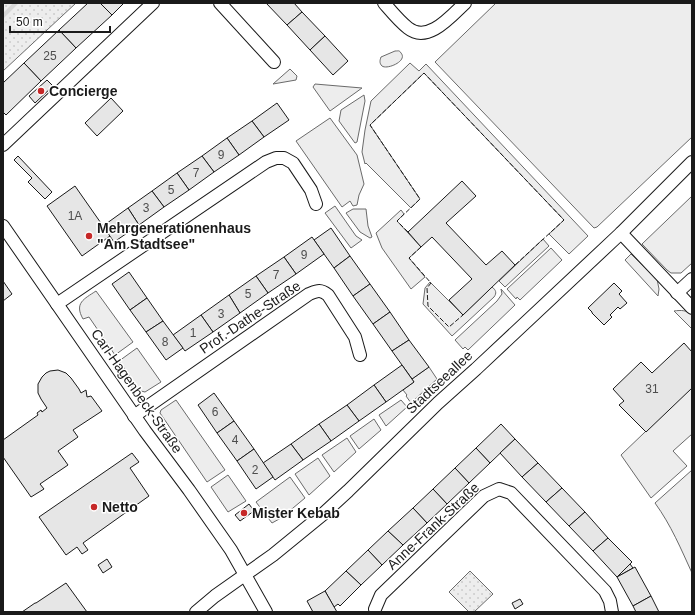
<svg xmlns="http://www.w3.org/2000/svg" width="695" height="615" viewBox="0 0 695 615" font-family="Helvetica,sans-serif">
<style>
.green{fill:#ededed;stroke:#6a6a6a}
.park{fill:url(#park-dots);stroke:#6a6a6a}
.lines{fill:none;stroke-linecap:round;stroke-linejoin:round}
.stream{stroke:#d7d7d7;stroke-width:4}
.building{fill:#e6e6e6;stroke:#1a1a1a}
.street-casing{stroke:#1a1a1a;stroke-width:14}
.street{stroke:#fff;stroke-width:12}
.fence{stroke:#1a1a1a;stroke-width:1;stroke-dasharray:5 2;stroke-linecap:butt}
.poi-dot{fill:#c62828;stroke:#fff;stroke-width:1.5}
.labels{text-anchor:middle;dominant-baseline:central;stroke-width:3;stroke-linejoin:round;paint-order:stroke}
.number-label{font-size:12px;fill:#4d4d4d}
.poi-label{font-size:14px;font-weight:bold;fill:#1a1a1a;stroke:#fff;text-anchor:start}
.street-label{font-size:14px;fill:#1a1a1a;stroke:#fff}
</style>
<defs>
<pattern id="park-dots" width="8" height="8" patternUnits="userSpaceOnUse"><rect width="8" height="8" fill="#ededed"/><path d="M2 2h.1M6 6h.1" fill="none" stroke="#cbcbcb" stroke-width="1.8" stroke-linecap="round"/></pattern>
</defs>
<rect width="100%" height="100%" fill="#fff"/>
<g class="green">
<polygon points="496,3 692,3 692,137 597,227 594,228 435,62"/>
<path d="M395 51C399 51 399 50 401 53 408 61 387 70 382 66 379 63 380 60 381 57Z"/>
<polygon points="410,63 419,71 426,64 588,236 569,254 549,234 564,220 424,73 370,125 420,199 411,208 366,163 365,164 362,152 365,130 371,101"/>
<polygon points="290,69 297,76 296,80 273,84"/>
<polygon points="315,84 362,88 330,111 313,87"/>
<polygon points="364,95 365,101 357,142 355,143 339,121 341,110"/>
<polygon points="330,118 357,155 364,184 359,195 357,205 353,206 350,201 342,207 296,141"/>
<polygon points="692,196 692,263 681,273 671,273 667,270 642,244"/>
<polygon points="335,206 356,236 362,240 351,248 325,213"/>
<polygon points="353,209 366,209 368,226 372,237 370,238 360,232 346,213"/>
<polygon points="401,210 404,214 397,221 421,247 409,258 425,277 411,289 382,248 376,233"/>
<polygon points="543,239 549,246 505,287 499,281"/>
<polygon points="551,248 562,260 520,300 517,297 516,299 507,289"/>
<polygon points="631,254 657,279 659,289 658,296 625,260"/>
<path d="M430 282 463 315 492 287C496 290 497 293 494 297L452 336 423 304 425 288Z"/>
<polygon points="501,289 515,305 468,350 465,347 463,349 455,340 497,301 502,294"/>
<path d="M96 291 133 342 115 355 89 317 83 319C74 303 84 299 96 291Z"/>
<path d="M674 311C681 310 687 310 692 315V329Z"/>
<polygon points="137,348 161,382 145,392 133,389 129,383 132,379 119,361"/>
<polygon points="429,367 437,379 411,403 406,396 407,395 403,390 414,382 412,379"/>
<polygon points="692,387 692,434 673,451 687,466 651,498 621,455"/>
<polygon points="176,400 225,470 207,482 160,413 161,410"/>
<polygon points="401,400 407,407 386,426 379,415"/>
<polygon points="374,419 381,430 359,449 350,436"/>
<polygon points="347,438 356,452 334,472 322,455"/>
<polygon points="318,458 330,476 309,495 295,474"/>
<path d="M692 470V573C681 549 671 525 655 503Z"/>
<polygon points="228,475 246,501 228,512 211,487"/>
<polygon points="290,477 305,498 281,518 272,523 256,502"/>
</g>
<g class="park">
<polygon points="3,3 76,3 3,71"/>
<polygon points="470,571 493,594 474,612 469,612 449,592"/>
</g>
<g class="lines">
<polyline class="stream" points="3,16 16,3"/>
</g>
<g class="building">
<polygon points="88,3 100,3 112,15 76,48 59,30"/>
<polygon points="100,3 124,3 112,15"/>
<polygon points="266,3 294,3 302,12 287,25"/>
<polygon points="302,12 325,36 310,50 287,25"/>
<polygon points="59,30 76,48 41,81 24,63"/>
<polygon points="325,36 348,61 333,75 310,50"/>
<polygon points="24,63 41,81 6,115 3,112 3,83"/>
<polygon points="47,80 53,86 35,103 29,96"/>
<polygon points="111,98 123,111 97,136 85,123"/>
<polygon points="277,103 289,120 264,137 252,121"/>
<polygon points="252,121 264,137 239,155 227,138"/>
<polygon points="227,138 239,155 214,172 202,156"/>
<polygon points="18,156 52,192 45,199 28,182 32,178 14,160"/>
<polygon points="202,156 214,172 189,190 177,173"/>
<polygon points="177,173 189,190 164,207 152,191"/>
<polygon points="462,181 476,196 446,223 486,265 502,251 515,265 463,315 449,300 472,279 432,237 421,247 408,232"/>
<polygon points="75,186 110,236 82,256 47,206"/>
<polygon points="152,191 164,207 139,225 128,208"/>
<polygon points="128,208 139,225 114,242 103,226"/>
<polygon points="331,228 350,256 334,268 314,240"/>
<polygon points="312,237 324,254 296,274 284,257"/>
<polygon points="350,256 370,284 353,296 334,268"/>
<polygon points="284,257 296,274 268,293 256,276"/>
<polygon points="129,272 147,298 130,310 112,284"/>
<polygon points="256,276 268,293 240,313 229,295"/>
<polygon points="3,281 12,294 3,301"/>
<polygon points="614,283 622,291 619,294 627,303 620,309 618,307 610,315 612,317 604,325 592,313 592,312 588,308"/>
<polygon points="370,284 390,312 373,324 353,296"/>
<polygon points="229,295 240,313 213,332 201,315"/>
<polygon points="147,298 163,321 146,332 130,310"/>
<polygon points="390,312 409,340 392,351 373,324"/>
<polygon points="201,315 213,332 185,351 173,335"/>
<polygon points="163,321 183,348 166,360 146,332"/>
<polygon points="409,340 429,367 412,379 392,351"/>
<polygon points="684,343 692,352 692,388 646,432 619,405 624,401 613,389 641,362 652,373"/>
<polygon points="402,365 414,382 386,402 374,385"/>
<polygon points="58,370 66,373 71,378 79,389 81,393 86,390 87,397 91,396 102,411 73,430 78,437 58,451 68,465 40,484 44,489 31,497 3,457 3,440 38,415 37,413 41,410 42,412 47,408 41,399 38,393 38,384 42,377 46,373 50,371"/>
<polygon points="374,385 386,402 359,421 347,405"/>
<polygon points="214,393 234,421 217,433 198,405"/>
<polygon points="347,405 359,421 331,441 319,424"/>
<polygon points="234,421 254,449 237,461 217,433"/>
<polygon points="319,424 331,441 303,460 291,444"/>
<polygon points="501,424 515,439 490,463 476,448"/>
<polygon points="515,439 538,463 522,477 500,453"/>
<polygon points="291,444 303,460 275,480 263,463"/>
<polygon points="476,448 490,463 469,483 455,468"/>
<polygon points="254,449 273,477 256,489 237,461"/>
<polygon points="132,453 139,462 130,468 149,496 83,543 88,550 82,554 77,547 66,555 39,517"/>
<polygon points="538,463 562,488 546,502 522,477"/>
<polygon points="455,468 469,483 447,504 433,489"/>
<polygon points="562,488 585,512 569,526 546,502"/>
<polygon points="433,489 447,504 427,523 413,508"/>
<polygon points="249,504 254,511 240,521 235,515"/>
<polygon points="413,508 427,523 403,545 388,531"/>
<polygon points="585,512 608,538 593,551 569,526"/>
<polygon points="388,531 403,545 382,565 368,550"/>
<polygon points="608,538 632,562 617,577 593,551"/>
<polygon points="368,550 382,565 361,585 346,571"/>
<polygon points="107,559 112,567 103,573 98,565"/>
<polygon points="630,564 633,568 617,577"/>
<polygon points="635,567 651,596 633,606 617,577"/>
<polygon points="346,571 361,585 340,606 338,604 334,607 325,591"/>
<polygon points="66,583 87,612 22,612 35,603 36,603"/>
<polygon points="325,591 337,612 313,612 307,601"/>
<polygon points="651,596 659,612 636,612 633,606"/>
<polygon points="520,599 523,604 515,609 512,603"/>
</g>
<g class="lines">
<g class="street-casing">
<g id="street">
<polyline points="220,3 274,62"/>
<path d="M384 3C391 11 399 21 408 28 428 44 451 16 465 3"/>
<polyline points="3,145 153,3"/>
<polyline points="3,226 145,431 189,490 231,550 266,612"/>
<polyline points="621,233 692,308"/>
<polyline points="677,293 692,279"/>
<polyline points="57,304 266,162 276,158 284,158 293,163 311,190 316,204"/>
<path d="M134 416 309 294C317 291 320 289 328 295L355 337 360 355"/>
<polyline points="375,609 381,595 484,496 499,489 511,493 605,591 610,601 612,612"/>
<polyline points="196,612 215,596 273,555 322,515 348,491 438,403 476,369 621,233 692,162"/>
</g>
</g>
<use href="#street" class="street"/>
<g class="fence">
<polyline points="408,232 397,221 420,199 370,125 424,73 564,220 515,265"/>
<polyline points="421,247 409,258 431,283 427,288 428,306 449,327 463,315"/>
</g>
</g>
<g class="poi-dot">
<circle cx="41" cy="91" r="4"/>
<circle cx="89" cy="236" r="4"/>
<circle cx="94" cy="507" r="4"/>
<circle cx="244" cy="513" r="4"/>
</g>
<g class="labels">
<g class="number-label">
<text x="50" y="56">25</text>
<text x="221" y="155">9</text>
<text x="196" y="173">7</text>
<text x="171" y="190">5</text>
<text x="146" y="208">3</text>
<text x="75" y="216">1A</text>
<text x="304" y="255">9</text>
<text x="276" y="275">7</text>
<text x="248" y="294">5</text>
<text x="221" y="314">3</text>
<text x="193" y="333">1</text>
<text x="165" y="342">8</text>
<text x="652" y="389">31</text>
<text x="215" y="412">6</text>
<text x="235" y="440">4</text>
<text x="255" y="470">2</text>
</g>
<g class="poi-label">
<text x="49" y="91">Concierge</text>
<text x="97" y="228">Mehrgenerationenhaus<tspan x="97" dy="16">"Am Stadtsee"</tspan></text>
<text x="102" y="507">Netto</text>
<text x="252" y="513">Mister Kebab</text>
</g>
<g class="street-label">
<text transform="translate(250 317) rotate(-34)">Prof.-Dathe-Straße</text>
<text transform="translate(439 382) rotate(-43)">Stadtseeallee</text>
<text transform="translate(137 391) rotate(55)">Carl-Hagenbeck-Straße</text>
<text transform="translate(433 526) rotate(-43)">Anne-Frank-Straße</text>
</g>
</g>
<rect width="695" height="615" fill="none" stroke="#1a1a1a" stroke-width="8"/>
<path d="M10 26v6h100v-6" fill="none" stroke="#1a1a1a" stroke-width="2"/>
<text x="16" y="26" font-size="12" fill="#1a1a1a" stroke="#ffffff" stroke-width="3" paint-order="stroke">50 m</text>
</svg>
